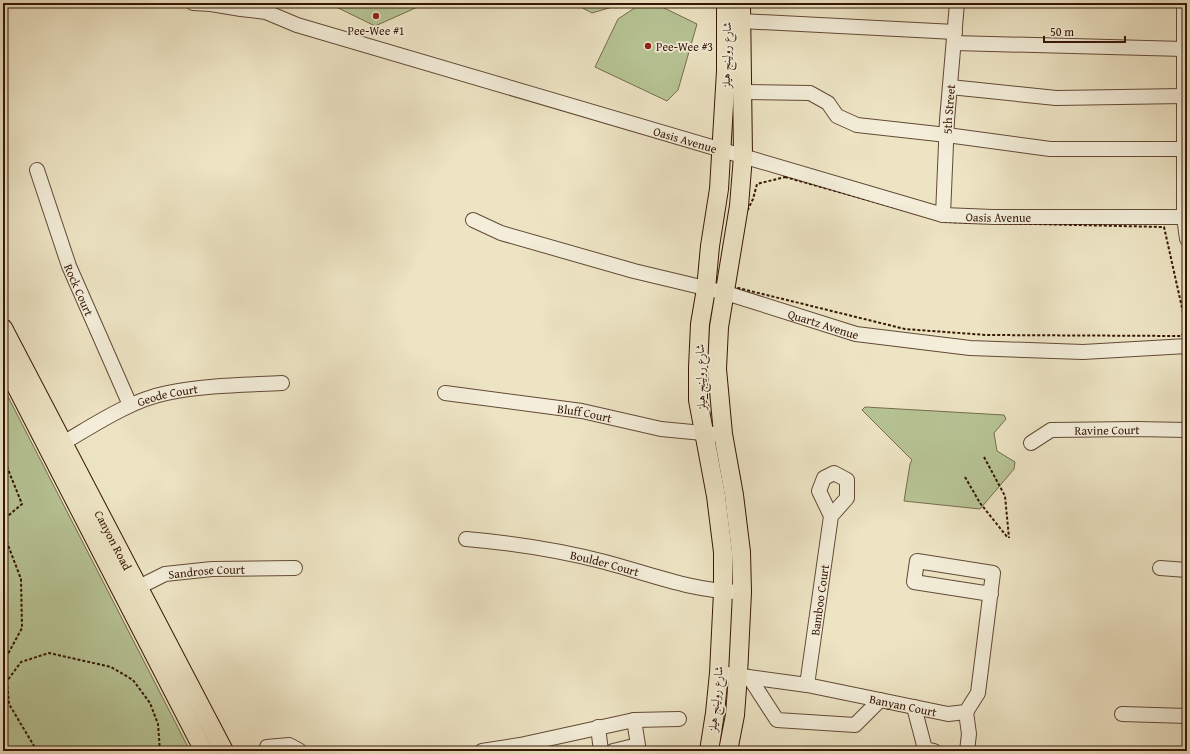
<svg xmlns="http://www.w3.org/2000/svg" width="1190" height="754" viewBox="0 0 1190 754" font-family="'Gentium Book Plus',Amiri,serif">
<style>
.green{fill:#b7c495;stroke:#766d4d}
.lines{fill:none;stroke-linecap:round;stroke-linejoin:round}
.minor-casing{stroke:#634a35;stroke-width:16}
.major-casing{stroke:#351605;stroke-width:20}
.path{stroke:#351605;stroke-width:2;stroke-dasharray:3 2;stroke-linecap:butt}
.minor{stroke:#f3edd9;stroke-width:14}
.major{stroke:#ede4c4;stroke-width:18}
.poi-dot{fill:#8f2418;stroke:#f3edd9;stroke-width:1.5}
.labels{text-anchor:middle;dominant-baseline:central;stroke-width:3.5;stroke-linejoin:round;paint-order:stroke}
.poi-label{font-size:12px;fill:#351605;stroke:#f3edd9}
.street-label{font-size:12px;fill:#351605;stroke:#f3edd9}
</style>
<rect width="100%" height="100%" fill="#ede4c4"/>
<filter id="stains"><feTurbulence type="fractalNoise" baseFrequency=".005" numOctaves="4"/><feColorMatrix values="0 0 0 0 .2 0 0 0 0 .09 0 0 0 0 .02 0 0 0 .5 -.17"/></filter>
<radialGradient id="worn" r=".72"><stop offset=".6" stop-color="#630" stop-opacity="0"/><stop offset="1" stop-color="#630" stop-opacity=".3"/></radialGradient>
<g class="green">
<polygon points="328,3 423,3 420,6 375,26"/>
<polygon points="573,3 626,3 592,13"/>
<polygon points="642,3 654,3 697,24 678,90 667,101 595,67 618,19"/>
<polygon points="3,387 190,751 3,751"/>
<polygon points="865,407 1004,415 1006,419 994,433 997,451 1015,462 1014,469 980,509 904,501 910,464 912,460 862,410"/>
</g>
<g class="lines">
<g class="minor-casing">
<g id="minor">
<path id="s1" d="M193 3 211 4 241 9 266 12 297 25 943 215 993 217H1187"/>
<polyline points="1184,3 1184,217 1187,239"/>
<polyline points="741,21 955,32"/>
<polyline points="954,43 1184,49"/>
<polyline points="950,87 1056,98 1184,96"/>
<polyline points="742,92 810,93 828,103 837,116 857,125 947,135 1050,149 1184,149"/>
<path id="s2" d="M37 170 69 266 130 405"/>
<path id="s3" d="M943 215 947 120 957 3"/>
<path id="s4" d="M473 220 501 233 634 271 726 293 856 334 970 348 1083 352 1187 346"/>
<path id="s5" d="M445 393 582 411 661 429 713 434"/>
<path id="s6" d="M63 443C94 425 131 400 167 393 205 385 244 385 282 383"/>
<path id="s7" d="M1031 443 1051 430 1136 429 1187 430"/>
<path id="s8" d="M466 539C513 543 559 550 605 562 650 574 695 592 742 592"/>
<polyline points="1160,568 1187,570"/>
<path id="s9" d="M129 592 165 574 212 569 295 568"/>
<path id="s10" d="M719 673 807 685 948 714 966 712 978 693 993 573 917 561 914 582 991 594"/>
<polyline points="749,677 777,720 855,725 880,700"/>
<path id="s11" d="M807 685 831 516 847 498V480L834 473 824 478 819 491 831 516"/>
<polyline points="914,707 925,749 934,751"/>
<polyline points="966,712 969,734 967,751"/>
<polyline points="1122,714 1187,716"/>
<polyline points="598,727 601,751"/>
<polyline points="266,751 267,747 289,745 300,751"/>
<polyline points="482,751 520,745 634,720 679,719"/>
<polyline points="613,751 638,745 634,720"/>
</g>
</g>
<g class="major-casing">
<g id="major">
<path id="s12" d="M3 328 224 751"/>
<polyline points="3,361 204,751"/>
<polyline points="709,751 715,713 719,673 723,592 723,552 716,496 698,400 698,368 700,324 706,289 710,246 719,189 726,71 726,3"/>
<polyline points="728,751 735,715 738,675 742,592 741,552 734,495 723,434 717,369 719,327 739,206 743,156 741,3"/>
</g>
</g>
<g class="path">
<polygon points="785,177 947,222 1164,227 1187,330 1181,336 986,335 905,329 734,287 741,224 753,199 757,184"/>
<polyline points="3,457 22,504 3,520"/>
<polyline points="984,457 1005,496 1009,538"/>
<polyline points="965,477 980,503 1008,538"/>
<polyline points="3,532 21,579 22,628 3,663"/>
<polyline points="3,676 7,681"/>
<polyline points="37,751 9,704 7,681 21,662 49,653 111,667 133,680 150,703 158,724 160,751"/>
</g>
<use href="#minor" class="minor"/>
<use href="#major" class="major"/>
</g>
<g class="poi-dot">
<circle cx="376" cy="16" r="4"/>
<circle cx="648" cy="46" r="4"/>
</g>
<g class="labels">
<g class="poi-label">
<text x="376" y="30">Pee-Wee #1</text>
<text x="656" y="46" text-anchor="start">Pee-Wee #3</text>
</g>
<g class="street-label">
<text transform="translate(726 55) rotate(-89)">شارع رولينج هيلز</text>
<text stroke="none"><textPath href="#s3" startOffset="106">5th Street</textPath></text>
<text stroke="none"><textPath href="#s1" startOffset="512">Oasis Avenue</textPath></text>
<text stroke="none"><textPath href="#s1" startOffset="836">Oasis Avenue</textPath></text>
<text stroke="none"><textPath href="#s2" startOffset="127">Rock Court</textPath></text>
<text stroke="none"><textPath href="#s4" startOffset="366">Quartz Avenue</textPath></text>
<text transform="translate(700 377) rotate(-91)">شارع رولينج هيلز</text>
<text stroke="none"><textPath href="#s6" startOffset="116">Geode Court</textPath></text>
<text stroke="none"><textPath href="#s5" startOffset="141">Bluff Court</textPath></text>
<text stroke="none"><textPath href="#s7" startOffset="80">Ravine Court</textPath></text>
<text stroke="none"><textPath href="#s12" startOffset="239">Canyon Road</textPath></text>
<text stroke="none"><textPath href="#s8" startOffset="141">Boulder Court</textPath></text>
<text stroke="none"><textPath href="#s9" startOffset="82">Sandrose Court</textPath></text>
<text stroke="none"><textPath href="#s11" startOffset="86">Bamboo Court</textPath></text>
<text transform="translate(715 699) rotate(-84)">شارع رولينج هيلز</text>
<text stroke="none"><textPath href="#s10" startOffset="187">Banyan Court</textPath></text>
</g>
</g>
<rect width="1190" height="754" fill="none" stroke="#ede4c4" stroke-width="16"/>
<rect x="4" y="4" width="1182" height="746" fill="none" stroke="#351605" stroke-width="2"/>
<rect x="8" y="8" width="1174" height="738" fill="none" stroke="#351605"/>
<path d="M1044 36v6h81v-6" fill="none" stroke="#351605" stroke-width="2"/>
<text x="1050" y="36" font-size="12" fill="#351605" stroke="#f3edd9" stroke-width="3" paint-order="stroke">50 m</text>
<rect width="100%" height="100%" filter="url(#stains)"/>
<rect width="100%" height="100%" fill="url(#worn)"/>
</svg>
